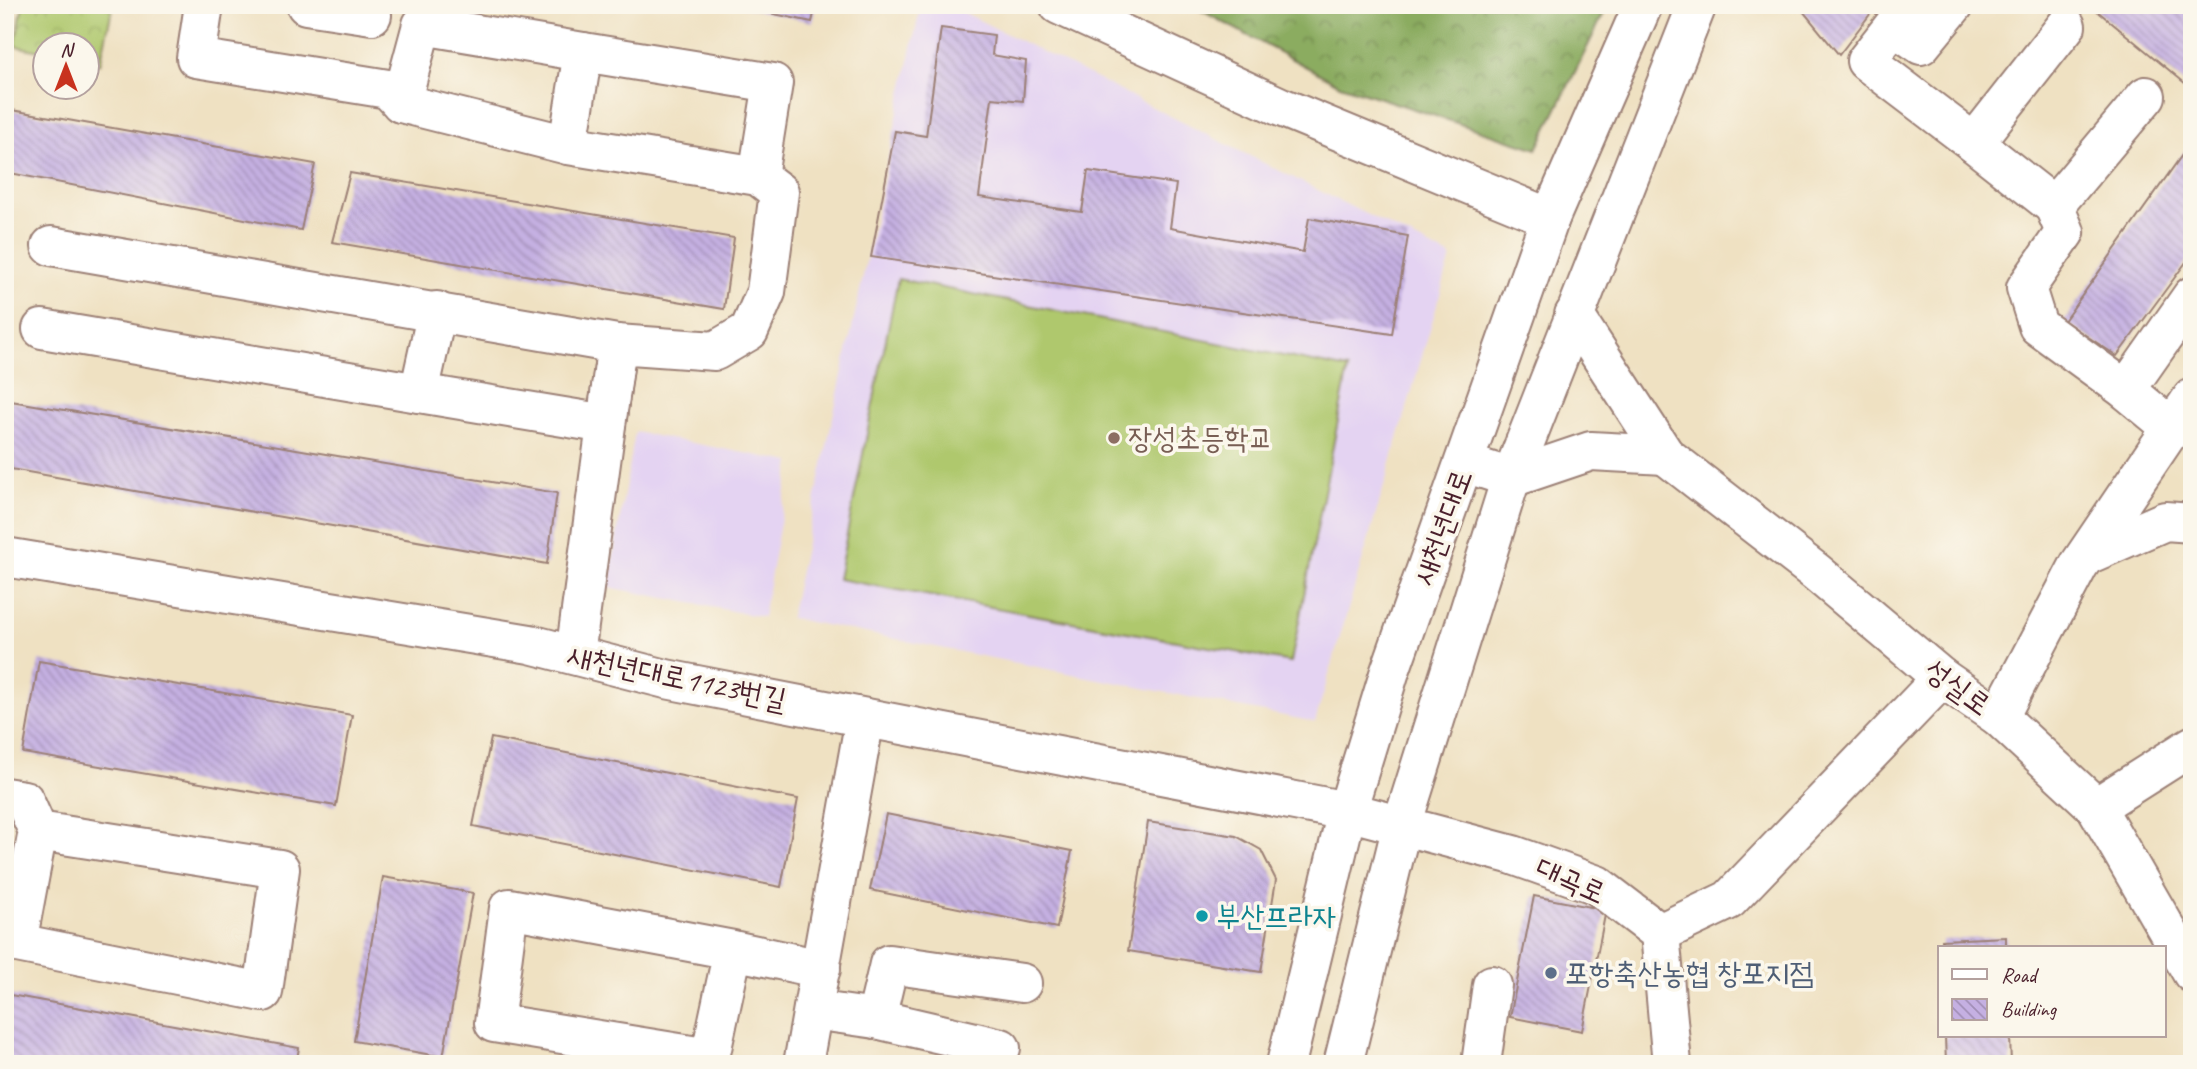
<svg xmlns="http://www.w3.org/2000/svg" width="2197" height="1069" viewBox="0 0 2197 1069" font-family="Caveat,'Poor Story',sans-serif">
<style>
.built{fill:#e4d3f2}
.forest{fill:url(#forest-crowns);stroke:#6a6646;stroke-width:2}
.park{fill:url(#park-crowns);stroke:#7c744c;stroke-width:2}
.pitch{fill:#afc86d;stroke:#7c744c;stroke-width:2}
.building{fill:url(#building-back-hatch)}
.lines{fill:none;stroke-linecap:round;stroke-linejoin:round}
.minor-casing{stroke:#9c8076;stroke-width:42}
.major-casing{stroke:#9c8076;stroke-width:42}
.minor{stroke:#fff;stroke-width:38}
.major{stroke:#fff;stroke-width:38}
.education-dot{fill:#8d6e63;stroke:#fbf7ec;stroke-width:2.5}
.culture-dot{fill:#0f9aa8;stroke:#fbf7ec;stroke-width:2.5}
.service-dot{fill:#5c6f8a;stroke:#fbf7ec;stroke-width:2.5}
.labels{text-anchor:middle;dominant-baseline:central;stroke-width:7;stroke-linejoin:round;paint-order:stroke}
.education-label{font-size:30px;fill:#785e54;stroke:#fbf7ec;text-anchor:start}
.street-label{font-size:30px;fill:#4a1f2b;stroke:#fbf7ec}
.culture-label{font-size:30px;fill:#0d838f;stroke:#fbf7ec;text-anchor:start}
.service-label{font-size:30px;fill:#4e5e75;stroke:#fbf7ec;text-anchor:start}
</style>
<defs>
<pattern id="forest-crowns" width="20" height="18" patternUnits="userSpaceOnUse" patternTransform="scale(1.75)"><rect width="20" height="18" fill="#8bac60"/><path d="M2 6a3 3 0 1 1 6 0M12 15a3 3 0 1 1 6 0" fill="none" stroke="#748b4f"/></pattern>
<pattern id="park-crowns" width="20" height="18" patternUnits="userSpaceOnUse" patternTransform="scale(1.75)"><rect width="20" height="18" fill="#afc86d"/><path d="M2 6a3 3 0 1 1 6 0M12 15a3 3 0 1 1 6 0" fill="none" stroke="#98ab5f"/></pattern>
<pattern id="building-back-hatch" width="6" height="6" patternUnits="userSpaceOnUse" patternTransform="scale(1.75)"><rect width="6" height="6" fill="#c5b0e2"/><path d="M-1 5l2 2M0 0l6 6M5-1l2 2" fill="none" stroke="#a28fb7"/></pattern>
</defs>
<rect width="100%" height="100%" fill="#fbf7ec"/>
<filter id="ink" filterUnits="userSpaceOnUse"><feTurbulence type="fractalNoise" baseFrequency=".0143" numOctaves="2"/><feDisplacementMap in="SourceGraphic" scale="14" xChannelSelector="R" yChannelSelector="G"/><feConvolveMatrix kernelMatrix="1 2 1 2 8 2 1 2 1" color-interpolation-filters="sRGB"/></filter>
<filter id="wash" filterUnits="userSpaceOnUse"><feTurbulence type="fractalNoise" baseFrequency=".00686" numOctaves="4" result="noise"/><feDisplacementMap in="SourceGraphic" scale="28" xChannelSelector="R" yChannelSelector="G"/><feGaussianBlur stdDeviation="1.57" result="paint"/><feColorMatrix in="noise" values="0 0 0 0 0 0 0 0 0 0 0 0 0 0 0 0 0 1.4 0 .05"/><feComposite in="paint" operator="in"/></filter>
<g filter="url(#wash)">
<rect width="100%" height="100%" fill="#efe1c2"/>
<g class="built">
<polygon points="921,5 949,5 1451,257 1315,722 790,618"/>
<polygon points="635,432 791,462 763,617 608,587"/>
</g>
<polygon class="forest" points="1191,5 1608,5 1537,149 1340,85"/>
<polygon class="park" points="23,5 113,5 100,64 88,61 88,46 46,46 45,52 15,46"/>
<polygon class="pitch" points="898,279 1348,369 1291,662 838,579"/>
<g id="blocks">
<g class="building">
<polygon points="732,5 816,5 812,22"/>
<polygon points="1798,5 1877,5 1839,55"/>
<polygon points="2090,5 2178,5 2192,16 2192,89"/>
<polygon points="941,28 994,35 992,55 1026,61 1023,101 992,98 979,197 1082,212 1088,171 1176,184 1170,228 1303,252 1309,218 1408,236 1392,334 871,257 895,131 926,136"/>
<polygon points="6,109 315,164 301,230 5,172"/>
<polygon points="2192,141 2192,254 2117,356 2064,321"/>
<polygon points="350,173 734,238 724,309 332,242"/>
<polygon points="5,400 557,493 547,564 5,468"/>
<polygon points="39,661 352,715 336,806 23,753"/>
<polygon points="491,738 798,799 781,887 473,826"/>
<polygon points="886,814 1072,851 1057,928 870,890"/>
<polygon points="1148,822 1236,836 1261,850 1276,880 1261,972 1128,951"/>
<polygon points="383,877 473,893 443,1057 354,1041"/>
<polygon points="1534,896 1606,910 1582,1031 1510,1017"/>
<polygon points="2006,937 2006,948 1942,948 1942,940"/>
<polygon points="5,994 299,1048 296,1064 5,1064"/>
<polygon points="1945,1036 2010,1036 2011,1064 1946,1064"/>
</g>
</g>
</g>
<g filter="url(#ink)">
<use href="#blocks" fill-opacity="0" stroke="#9c8076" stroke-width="2"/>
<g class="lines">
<g class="minor-casing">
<g id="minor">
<polyline points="204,5 196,58 388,89 401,103 568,145 758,176 779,192 766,292 749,331 715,351 617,344 575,655"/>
<polyline points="306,5 372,15"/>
<polyline points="1059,5 1281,107 1550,218"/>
<polyline points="1910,5 1866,61 1974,143"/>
<polyline points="1895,27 1921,45 1954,5"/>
<polyline points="401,103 422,25 583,52"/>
<polyline points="568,145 583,52 773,83 758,176"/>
<polyline points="2054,206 1974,143 2066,26"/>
<polyline points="51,246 617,344 606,424 419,393"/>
<polyline points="1574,315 1665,455 1816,572 1942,678 1999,717 2096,807 2192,973"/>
<polyline points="42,329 419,393 437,311"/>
<polyline points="2126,390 2038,326 2026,288 2065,232 2054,206 2146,96"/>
<polyline points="2172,428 2126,390 2192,296"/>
<polyline points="1465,463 1511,478 1591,451 1665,455"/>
<polyline points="2087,555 2165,521 2192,523"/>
<polyline points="5,557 530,644 666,679 1347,811 1513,855 1597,885 1660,933 1672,1064"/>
<polyline points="1999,717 2079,565 2192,398"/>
<polyline points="5,797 24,800 38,831 17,943 263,992 280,869 38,831"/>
<polyline points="2096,807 2192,746"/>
<polyline points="1660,933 1729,900 1942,678"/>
<polyline points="733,950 509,908 494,1023 710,1058 733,950 821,969"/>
<polyline points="813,1010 876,1019 1001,1048"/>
<polyline points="876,1019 889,964 1022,983"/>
<polyline points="803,1064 865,718"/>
<polyline points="1481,1064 1492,985"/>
</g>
</g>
<g class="major-casing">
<g id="major">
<polyline points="1286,1064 1347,811 1389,674 1550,218 1643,5"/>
<polyline points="1343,1064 1402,825 1511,478 1697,5"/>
</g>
</g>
<use href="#minor" class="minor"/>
<use href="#major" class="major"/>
</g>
</g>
<circle class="education-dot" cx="1114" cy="438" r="7"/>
<circle class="culture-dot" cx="1202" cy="916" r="7"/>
<circle class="service-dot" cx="1551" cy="973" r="7"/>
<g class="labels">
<g class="education-label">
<text x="1128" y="438">장성초등학교</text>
</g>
<g class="street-label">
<text transform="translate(1442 527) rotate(-70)">새천년대로</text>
<text transform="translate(677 677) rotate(12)">새천년대로1123번길</text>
<text transform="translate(1958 687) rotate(36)">성실로</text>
<text transform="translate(1571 880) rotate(24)">대곡로</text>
</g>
<g class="culture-label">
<text x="1216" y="916">부산프라자</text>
</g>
<g class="service-label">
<text x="1565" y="973">포항축산농협 창포지점</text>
</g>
</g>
<rect width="2197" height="1069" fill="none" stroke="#fbf7ec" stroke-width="28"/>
<rect x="1938" y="946" width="228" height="91" fill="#fbf7ec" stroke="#b4a19f" stroke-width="2"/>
<rect x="1952" y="969" width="35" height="10" fill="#ffffff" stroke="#b4a19f" stroke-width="2"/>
<text x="2001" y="982" font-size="21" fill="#4a1f2b">Road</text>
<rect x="1952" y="999" width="35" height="21" fill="url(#building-back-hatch)" stroke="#b4a19f" stroke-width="2"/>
<text x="2001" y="1016" font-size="21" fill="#4a1f2b">Building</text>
<g transform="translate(66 66)"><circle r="33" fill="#fbf7ec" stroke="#b4a19f" stroke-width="2"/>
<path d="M0-5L12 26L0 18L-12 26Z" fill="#c8321e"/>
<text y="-10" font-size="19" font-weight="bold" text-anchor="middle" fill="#4a1f2b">N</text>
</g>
</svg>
